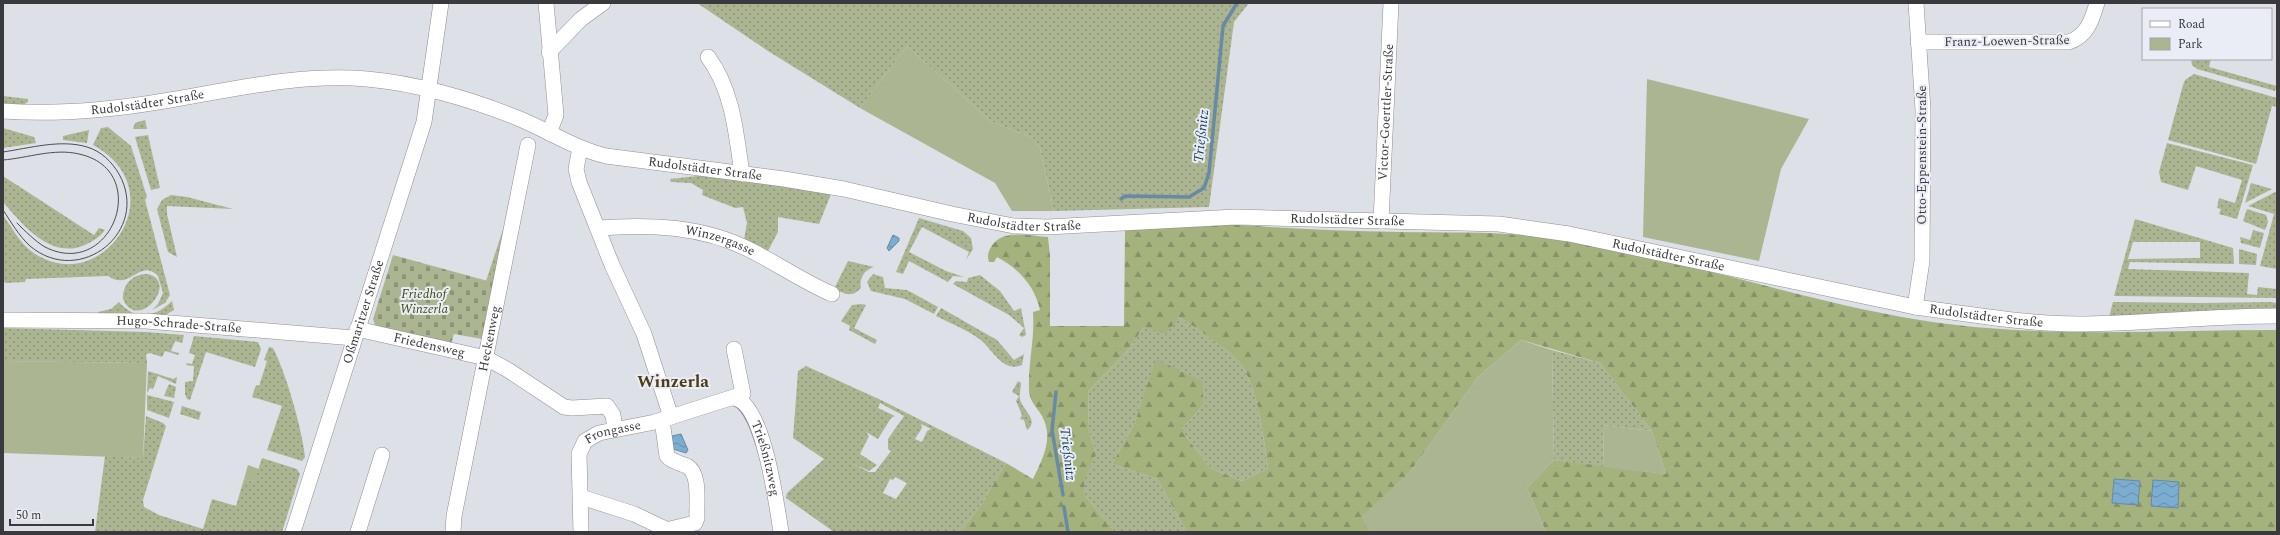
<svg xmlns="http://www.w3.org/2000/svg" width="2280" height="535" viewBox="0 0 2280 535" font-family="Spectral,serif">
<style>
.grass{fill:url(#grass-dots);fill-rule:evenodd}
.forest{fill:url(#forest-firs)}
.cemetery{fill:url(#cemetery-stones)}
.green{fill:#abb591}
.water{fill:url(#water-waves);stroke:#688aa4}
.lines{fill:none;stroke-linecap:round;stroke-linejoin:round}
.stream{stroke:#688aa4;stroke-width:3.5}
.minor-casing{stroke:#8d8f97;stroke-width:16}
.minor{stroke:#fff;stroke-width:15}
.tram{stroke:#4d4d51;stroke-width:1}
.labels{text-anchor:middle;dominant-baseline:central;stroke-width:4;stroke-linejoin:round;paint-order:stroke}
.street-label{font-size:13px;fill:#3a3a3e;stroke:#ebedf6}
.park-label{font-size:13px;font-style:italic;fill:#3e4a0d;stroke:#ebedf6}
.water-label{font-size:14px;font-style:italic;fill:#163f58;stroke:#ebedf6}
.district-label{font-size:17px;font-weight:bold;fill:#4c3d15;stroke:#ebedf6}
</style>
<defs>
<pattern id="grass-dots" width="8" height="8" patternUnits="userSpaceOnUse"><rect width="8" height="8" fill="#abb591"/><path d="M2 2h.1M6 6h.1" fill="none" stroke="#8c9478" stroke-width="1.8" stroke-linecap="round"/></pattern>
<pattern id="forest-firs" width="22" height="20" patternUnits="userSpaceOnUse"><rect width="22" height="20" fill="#a4b27e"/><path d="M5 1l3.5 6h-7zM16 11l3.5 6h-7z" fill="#879269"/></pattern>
<pattern id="cemetery-stones" width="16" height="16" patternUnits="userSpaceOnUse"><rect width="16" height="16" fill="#abb591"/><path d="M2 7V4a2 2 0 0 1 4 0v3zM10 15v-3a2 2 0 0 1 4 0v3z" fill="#8c9478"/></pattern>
<pattern id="water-waves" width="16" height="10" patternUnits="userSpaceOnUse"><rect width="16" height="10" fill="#7badd0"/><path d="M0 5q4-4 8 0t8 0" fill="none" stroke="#668eaa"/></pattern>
</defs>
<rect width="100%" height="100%" fill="#dee0e8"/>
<g class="grass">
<polygon points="697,3 1249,3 1234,22 1209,207 1054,211 1040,149 1033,138 992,122 907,46 860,108 768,51"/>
<polygon points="2191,59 2211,59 2209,67 2277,86 2275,91 2197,69 2192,65"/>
<polygon points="2194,74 2277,98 2277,107 2272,106 2256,164 2168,140 2183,85 2185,80"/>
<polygon points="3,96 28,99 28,102 23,105 3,105"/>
<polygon points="145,120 147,129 133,129 135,123"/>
<path d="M108 127 131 146 147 197 145 200 170 295 165 303 152 310 158 304 163 293 158 276C140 257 130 292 108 276L26 279 25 282 5 283 3 279V215C11 226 20 243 31 251 99 302 179 192 93 145L101 128Z"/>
<polygon points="3,128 34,137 36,143 3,148"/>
<polygon points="89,130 87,143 63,140 63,136"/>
<polygon points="148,135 160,188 151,190 135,137"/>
<polygon points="2167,143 2253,165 2237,219 2219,214 2221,209 2217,208 2219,198 2235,203 2242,180 2196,166 2188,190 2161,182 2159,172"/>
<polygon points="707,175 831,194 819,224 778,217 778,232 768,251 744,240 747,223 743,207 735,208 702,195 703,190 691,183 671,182 670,179"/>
<path d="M3 176 94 235 99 228 105 230C100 237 93 241 85 245 51 260 23 225 3 202Z"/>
<polygon points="2251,183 2272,189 2245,203"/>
<polygon points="517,187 495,283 486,281"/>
<polygon points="2277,191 2277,269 2260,266 2274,214 2248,206"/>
<polygon points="171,195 187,197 233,209 167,206 167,214 177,257 168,252 157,209 162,200"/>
<polygon points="2247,209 2266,215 2268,222 2265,230 2243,221"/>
<polygon points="919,218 963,231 971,238 973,249 966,260 969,252 922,227 909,252 946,271 964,277 953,276 948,282 909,261 903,274 896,272"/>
<path d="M2135 219 2233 248 2234 264 2130 262 2128 269 2249 273 2247 294 2257 295 2258 287 2277 289V298L2114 296ZM2133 242H2200V258L2128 259Z"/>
<polygon points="2253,230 2264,233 2260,248 2241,243 2240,237 2250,240"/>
<polygon points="2239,249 2257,254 2256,265 2239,264"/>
<path d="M848 261 874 267C864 270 859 278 861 288 852 298 845 294 834 289Z"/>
<path d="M148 274C180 282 137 333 123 299 122 285 133 273 148 274Z"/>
<polygon points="873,274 883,277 885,288 907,290 938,307 934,314 905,299 871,291 867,282"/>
<polygon points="980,275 1000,291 1014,311 1021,308 1026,335 1022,337 1019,335 1024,328 1009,315 953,284 956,281 967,282 968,278"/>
<path d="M172 301 174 310 162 317 98 316V312L111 309 119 302C136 321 154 318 172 301Z"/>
<polygon points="2113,302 2202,303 2270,302 2277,303 2277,311 2109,317"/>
<polygon points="861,304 866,305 854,328 877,340 875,344 849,330 850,326 841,321 852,305"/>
<path d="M941 308 997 340 1014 360 1024 354 1022 365C1002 374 991 346 978 338 965 329 950 323 936 316Z"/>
<path d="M1179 317C1196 328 1234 352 1244 369 1260 400 1263 435 1268 468L1242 481 1210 468 1181 430 1203 405 1157 360 1135 422 1112 464 1157 479 1187 532H1115L1085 496 1083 479 1096 455 1089 431 1088 391 1127 351 1144 327Z"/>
<polygon points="3,328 146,332 184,335 182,343 175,341 171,351 179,353 178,355 165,351 162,357 150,353 146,354 147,363 3,361"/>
<polygon points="194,336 258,342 261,349 255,367 206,352 190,400 187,399 185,394 185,382 193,381 194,366 186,365 187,363 192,364 195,355 189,353"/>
<path d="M269 347 273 348C286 373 302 429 305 457L302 461 267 450 282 406 252 397 256 385 259 386 267 361 264 360Z"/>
<polygon points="1552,350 1600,363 1652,431 1603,425 1604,467 1554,460"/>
<path d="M806 366 881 400 1006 463 981 505 960 532H834L786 498 787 493 824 459 793 438 798 371ZM880 403 904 416 888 439V449L891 451 875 472H869L851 463 869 471 877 465 860 454 869 436 866 432 878 439 891 418 895 416 878 408ZM921 424 931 429 927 431 922 442 915 439 922 428ZM895 477 907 483 896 499 883 493 890 479 893 480Z"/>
<polygon points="148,371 173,379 177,377 176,384 158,376 153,389 150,388 147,393"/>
<path d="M1018 381 1021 383C1021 388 1019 394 1020 399 1022 410 1040 420 1027 430L1024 420 1020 419 1022 415 1016 401 1019 396 1012 392Z"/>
<polygon points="169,384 176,387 174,398 164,396"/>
<polygon points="147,395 174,402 169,418 147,410"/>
<polygon points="182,406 201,412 199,420 180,414"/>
<polygon points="146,416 163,423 166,426 143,500 144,507 159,515 203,529 212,499 236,506 244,479 254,482 262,458 297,469 300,474 282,532 95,532 105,456 143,458"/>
</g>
<path class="forest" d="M1224 224C1282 228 1341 231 1400 232 1450 233 1500 231 1549 238 1675 255 1795 300 1920 320 2038 339 2158 330 2277 330V532H1546L1527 488 1554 460 1666 474 1652 431 1600 363 1521 340 1478 377 1411 471 1362 517 1370 532H1187L1157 479 1112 464 1135 422 1156 359 1203 382V405L1181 430 1210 468 1242 481 1268 468C1263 435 1260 400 1244 369 1234 352 1197 329 1179 317L1166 334 1144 327 1127 351 1088 391 1089 431 1096 455 1084 479 1085 496 1115 532H960L981 505 1006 463 1033 479C1043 458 1054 438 1042 416 1036 406 1029 401 1029 389 1028 363 1035 339 1033 312L1040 310C1035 286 1018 268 997 257L994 262H989C987 256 988 252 991 247 1002 228 1030 236 1048 237L1050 256V326H1124L1125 230Z"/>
<polygon class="cemetery" points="393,255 495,283 482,339 454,334 451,344 376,328 373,319"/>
<g class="green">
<polygon points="907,46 992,122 1033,138 1040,149 1054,211 1012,211 995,183 860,108"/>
<polygon points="1647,79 1809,119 1781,169 1759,261 1643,237"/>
<polygon points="1521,340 1552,350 1554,460 1527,488 1546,532 1370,532 1361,517 1411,471 1478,377"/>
<polygon points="3,361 147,363 143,458 3,453"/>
<polygon points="1603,425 1652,431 1666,474 1604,467"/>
<polygon points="248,465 259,469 254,482 244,479"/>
</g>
<g class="water">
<polygon points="893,235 899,238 899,241 889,251 887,248"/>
<polygon points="681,434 688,450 686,453 673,449 672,436"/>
<polygon points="2114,479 2140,481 2138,505 2112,503"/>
<polygon points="2153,480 2179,482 2178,508 2151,506"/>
</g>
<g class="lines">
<g class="stream">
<polyline points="1121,199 1125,196 1189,197 1204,188 1209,173 1223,26 1237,3"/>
<polyline points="1056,392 1052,430 1063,495"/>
<polyline points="1064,507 1068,532"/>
</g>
<g class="minor-casing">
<g id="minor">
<polyline points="546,3 556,115 549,133"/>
<path d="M1918 42H2069C2087 36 2092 20 2097 3"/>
<polyline points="549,52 581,19 603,3"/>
<path d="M708 57C733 91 736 133 742 174"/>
<path id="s1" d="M3 111C57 115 111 110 164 101 231 90 299 73 367 79 415 83 470 99 515 117 546 129 573 148 606 156L784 179 844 189 952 214 1014 226 1047 227 1236 217 1499 224 1569 234 1915 307C1971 314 2029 325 2086 324 2150 323 2213 316 2277 316"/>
<polyline points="580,148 576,169 579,182 612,265 644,334 671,417"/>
<path id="s2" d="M1381 221 1391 3"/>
<path id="s3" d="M598 228C650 224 703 226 750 250 778 264 804 282 832 294"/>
<polyline points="1915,307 1922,261 1923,110 1916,3"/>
<path id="s4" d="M3 320 146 321 354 338"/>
<path id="s5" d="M357 329 486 358 508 370 564 407 572 408 607 406 613 415 615 429"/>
<path id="s6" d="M731 398C763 396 777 508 781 532"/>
<path d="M662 420 667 456C672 462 680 463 687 466 701 474 696 504 697 518L695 523 666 530"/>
<polyline points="581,497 634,514 672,532"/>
<path id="s7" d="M293 532 424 122 441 3"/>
<polyline points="358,532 382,455"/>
<path id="s8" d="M453 532 454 516 528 145"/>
<path id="s9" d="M581 532 579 454 585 441 599 433 655 422 743 394 734 349"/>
</g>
</g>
<use href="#minor" class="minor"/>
<g class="tram">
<path d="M3 152C30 148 61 139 87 147 101 151 112 162 119 174 151 231 80 288 30 246 19 236 11 222 3 210"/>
<path d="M3 160C28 158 54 148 79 154 153 170 112 281 45 247 35 241 25 231 17 223"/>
</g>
</g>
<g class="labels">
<g class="street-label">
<text transform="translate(2007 41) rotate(-1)">Franz-Loewen-Straße</text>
<text stroke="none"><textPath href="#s1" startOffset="145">Rudolstädter Straße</textPath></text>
<text stroke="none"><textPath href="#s2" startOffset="109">Victor-Goerttler-Straße</textPath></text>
<text transform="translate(1922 155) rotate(-90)">Otto-Eppenstein-Straße</text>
<text stroke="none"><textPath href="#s1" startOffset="719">Rudolstädter Straße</textPath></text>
<text stroke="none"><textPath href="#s1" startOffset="1043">Rudolstädter Straße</textPath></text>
<text stroke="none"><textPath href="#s1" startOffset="1367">Rudolstädter Straße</textPath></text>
<text stroke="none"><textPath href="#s3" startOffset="124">Winzergasse</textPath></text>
<text stroke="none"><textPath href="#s1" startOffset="1691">Rudolstädter Straße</textPath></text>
<text stroke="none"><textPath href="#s7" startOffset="231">Oßmaritzer Straße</textPath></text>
<text stroke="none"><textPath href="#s1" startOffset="2015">Rudolstädter Straße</textPath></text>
<text stroke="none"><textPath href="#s4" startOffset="176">Hugo-Schrade-Straße</textPath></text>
<text stroke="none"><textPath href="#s8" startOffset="197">Heckenweg</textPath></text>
<text stroke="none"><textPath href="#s5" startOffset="74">Friedensweg</textPath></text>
<text stroke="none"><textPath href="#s9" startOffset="122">Frongasse</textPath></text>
<text stroke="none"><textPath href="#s6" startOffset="74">Trießnitzweg</textPath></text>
</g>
<g class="park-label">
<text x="424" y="294">Friedhof<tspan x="424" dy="15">Winzerla</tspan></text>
</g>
<g class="water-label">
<text transform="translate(1201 136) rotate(-84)">Trießnitz</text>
<text transform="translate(1068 454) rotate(83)">Trießnitz</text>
</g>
<g class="district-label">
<text x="673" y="382">Winzerla</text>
</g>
</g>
<rect width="2280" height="535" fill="none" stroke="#3a3a3e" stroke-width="8"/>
<rect x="2142" y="8" width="130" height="52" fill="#ebedf6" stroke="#a4a5ac"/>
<rect x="2150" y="21" width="20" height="6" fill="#ffffff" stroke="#a4a5ac"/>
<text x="2178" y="28" font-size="12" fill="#3a3a3e">Road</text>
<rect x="2150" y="38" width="20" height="12" fill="#abb591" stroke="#a4a5ac"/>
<text x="2178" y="48" font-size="12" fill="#3a3a3e">Park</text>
<path d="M10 519v6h83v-6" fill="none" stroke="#3a3a3e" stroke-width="2"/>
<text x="16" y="519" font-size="12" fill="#3a3a3e" stroke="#ebedf6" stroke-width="3" paint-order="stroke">50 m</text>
</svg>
